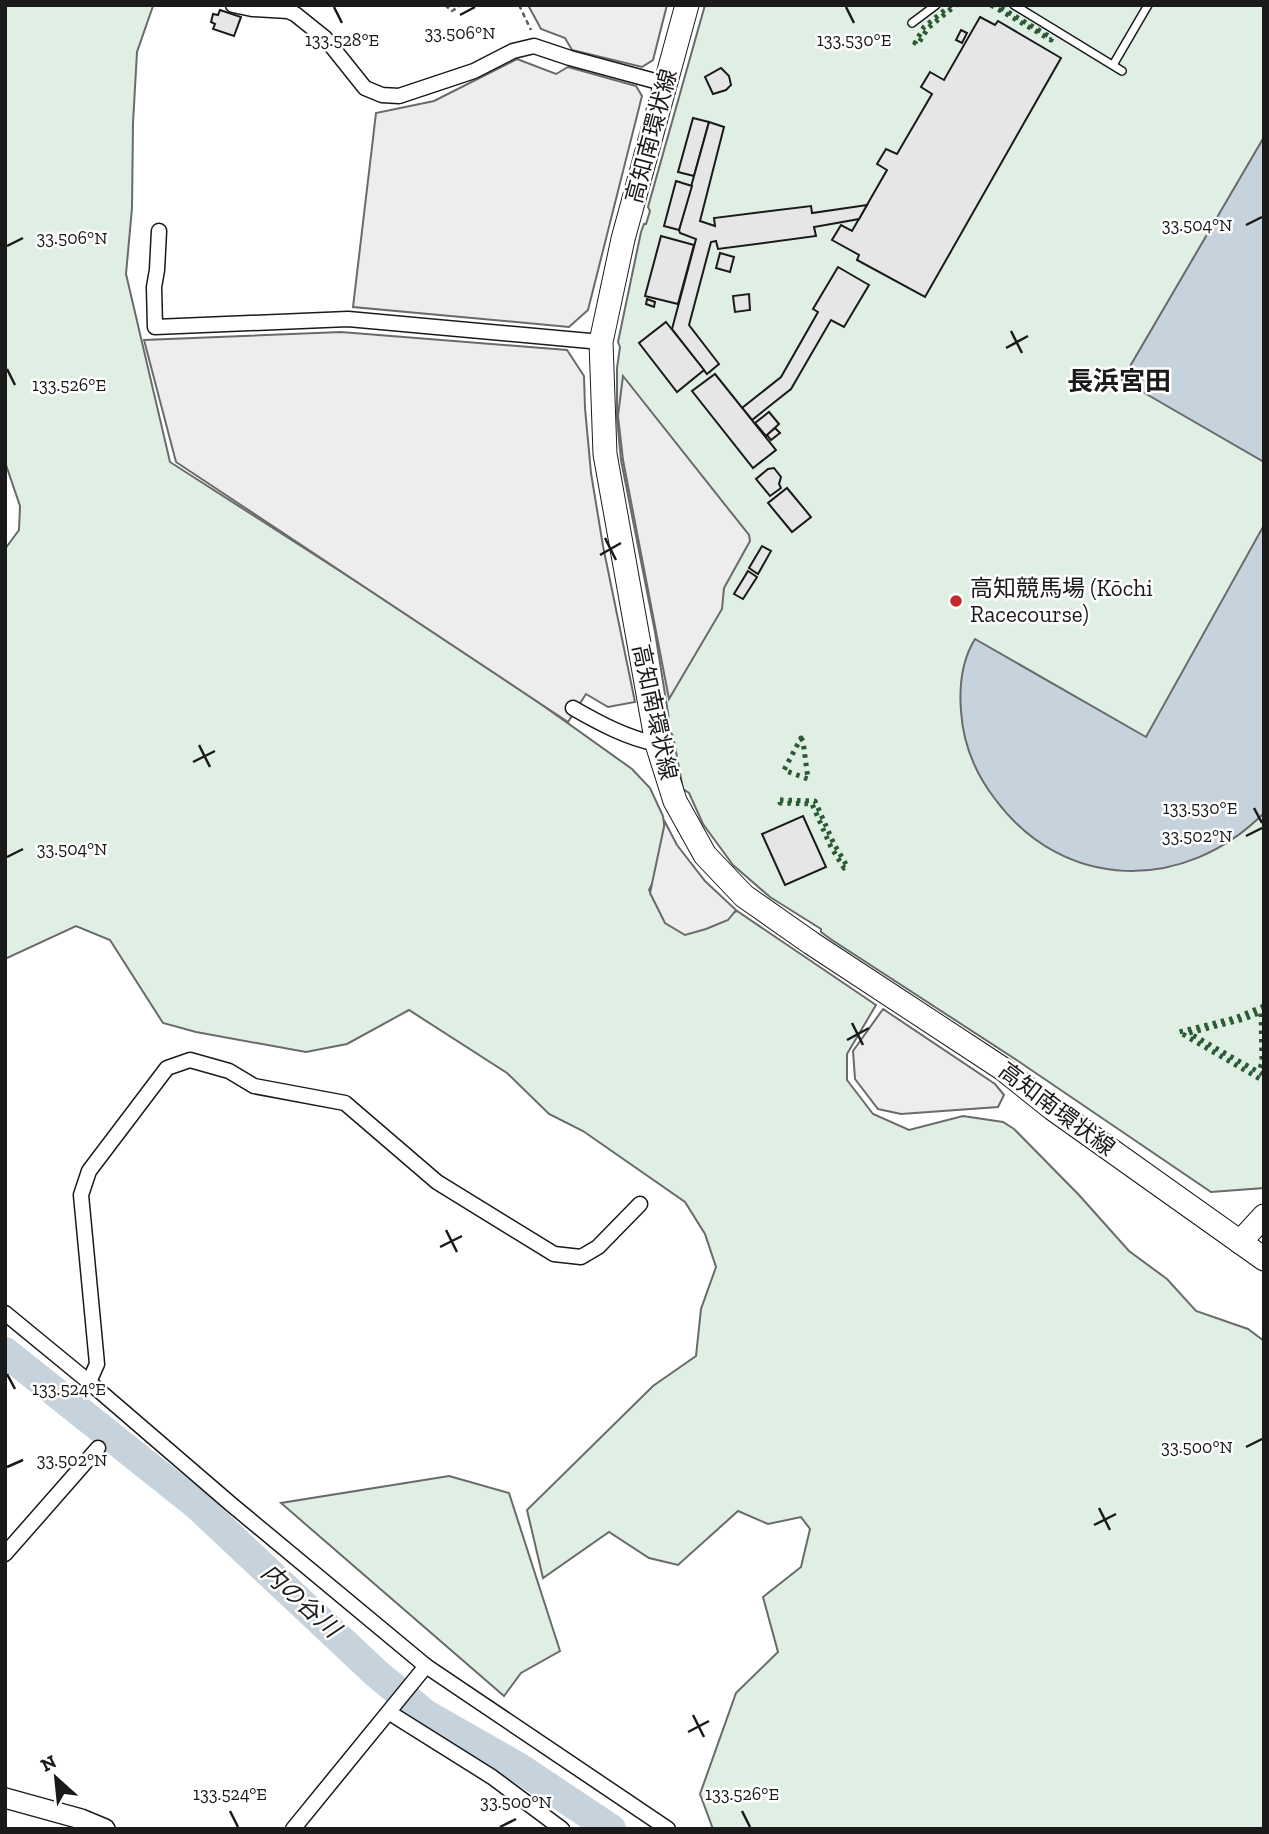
<svg xmlns="http://www.w3.org/2000/svg" width="1269" height="1834" viewBox="0 0 1269 1834" font-family="'Zilla Slab','Noto Sans JP',serif">
<style>
.green{fill:#e0efe3;stroke:#6a6a6a;stroke-width:2}
.parking{fill:#ededed;stroke:#6a6a6a;stroke-width:2}
.water{fill:#c6d2dc;stroke:#6a6a6a;stroke-width:2}
.lines{fill:none;stroke-linecap:round;stroke-linejoin:round}
.river{stroke:#c6d2dc;stroke-width:30}
.building{fill:#e6e6e6;stroke:#1a1a1a;stroke-width:2}
.service-casing{stroke:#1a1a1a;stroke-width:10}
.minor-casing{stroke:#1a1a1a;stroke-width:17}
.tertiary-casing{stroke:#1a1a1a;stroke-width:22}
.primary-casing{stroke:#1a1a1a;stroke-width:25}
.path{stroke:#5f5f5f;stroke-width:2.5;stroke-dasharray:5 3.5;stroke-linecap:butt}
.service{stroke:#fff;stroke-width:7}
.minor{stroke:#fff;stroke-width:14}
.tertiary{stroke:#fff;stroke-width:19}
.primary{stroke:#fff;stroke-width:23}
.hedge{stroke:#2b5a34;stroke-width:5;stroke-dasharray:3.5 5;stroke-linecap:butt}
.ticks{fill:none;stroke:#1a1a1a;stroke-width:2.5}
.poi-dot{fill:#c62828;stroke:#fff;stroke-width:2.5}
.labels{text-anchor:middle;dominant-baseline:central;stroke-width:5;stroke-linejoin:round;paint-order:stroke}
.street-label{font-size:23px;fill:#1a1a1a;stroke:#fff}
.poi-label{font-size:23px;fill:#1a1a1a;stroke:#fff;text-anchor:start}
.water-label{font-size:24px;font-style:italic;fill:#1a1a1a;stroke:#fff}
.quarter-label{font-size:26px;font-weight:bold;fill:#1a1a1a;stroke:#fff}
.ticks-label{font-size:18px;text-anchor:middle;fill:#1a1a1a;stroke:#fff;stroke-width:5;stroke-linejoin:round;paint-order:stroke}
</style>
<rect width="100%" height="100%" fill="#fff"/>
<g class="green">
<polygon points="5,5 153,6 137,52 133,123 132,208 126,274 170,462 485,664 632,769 650,788 663,816 665,831 654,880 649,890 666,921 713,922 737,911 876,1005 847,1054 847,1080 873,1114 909,1130 963,1116 1003,1122 1014,1129 1079,1195 1129,1251 1167,1279 1196,1311 1248,1329 1264,1341 1264,1829 713,1829 700,1794 736,1693 778,1652 763,1597 801,1567 810,1529 801,1517 768,1524 738,1511 678,1565 649,1558 609,1532 543,1578 527,1510 653,1386 696,1356 701,1309 716,1267 705,1234 685,1202 583,1131 549,1114 507,1073 409,1010 347,1044 306,1052 196,1032 163,1023 110,940 76,926 5,959 5,549 19,530 20,506 5,462"/>
<polygon points="705,5 1264,5 1264,1188 1211,1192 1018,1061 832,940 821,932 821,929 770,897 733,865 703,824 689,793 683,789 673,736 669,730 669,719 655,632 621,460 617,418 617,368 620,347 618,342 641,232 644,224 646,224 650,211 648,207"/>
<polygon points="449,1476 509,1493 560,1651 521,1673 504,1696 281,1503"/>
</g>
<g class="parking">
<polygon points="528,5 667,5 653,60 642,67 572,50 565,38 541,29"/>
<polygon points="517,59 556,74 568,67 636,86 642,96 588,310 569,327 353,307 376,113 434,101"/>
<polygon points="341,332 567,350 584,376 585,408 591,473 603,546 635,702 608,707 586,694 568,722 176,462 144,340"/>
<polygon points="623,376 749,535 750,541 724,588 722,609 669,699 623,460 618,416"/>
<polygon points="665,822 677,845 705,881 736,910 728,920 706,929 685,935 665,923 650,893"/>
<polygon points="883,1009 995,1084 1004,1095 998,1107 901,1114 878,1109 855,1079 853,1051"/>
</g>
<g class="water">
<polygon points="1264,137 1264,462 1122,380"/>
<path d="M1264 525V813C1184 893 1064 892 995 799 975 773 963 743 961 711 959 686 962 660 975 639L1146 737Z"/>
</g>
<g class="lines">
<polyline class="river" points="5,1352 197,1505 376,1673 425,1714 518,1767 611,1829"/>
</g>
<g class="building">
<polygon points="220,10 241,17 234,36 213,29 215,24 211,22 213,14 218,15"/>
<polygon points="980,17 995,25 998,21 1061,58 925,297 857,260 859,255 832,240 841,225 852,231 887,170 877,164 886,149 897,154 932,94 921,87 930,72 944,80"/>
<polygon points="961,30 967,33 962,43 956,40"/>
<polygon points="721,68 729,76 731,85 726,90 713,94 705,77"/>
<polygon points="693,118 709,122 694,176 678,172"/>
<polygon points="709,122 724,127 700,221 715,226 714,218 811,206 812,213 867,205 859,219 814,227 816,236 718,249 716,241 711,242 689,325 719,364 707,374 672,329 696,239 680,233 679,230"/>
<polygon points="676,181 692,186 679,230 664,226"/>
<polygon points="661,236 694,245 678,304 645,296"/>
<polygon points="720,253 734,257 730,272 716,268"/>
<polygon points="838,267 869,285 844,327 831,320 791,389 752,420 742,408 781,377 818,312 813,309"/>
<polygon points="749,294 750,310 735,312 733,296"/>
<polygon points="647,299 655,302 654,307 646,304"/>
<polygon points="666,322 704,370 677,392 639,343"/>
<polygon points="715,374 776,450 753,468 692,391"/>
<polygon points="769,412 779,424 766,436 755,423"/>
<polygon points="775,428 780,433 771,440 767,435"/>
<polygon points="774,468 781,477 779,484 781,488 770,496 756,479 768,469"/>
<polygon points="787,488 811,517 792,532 768,503"/>
<polygon points="762,546 771,551 758,574 749,568"/>
<polygon points="748,571 757,577 743,599 734,594"/>
<polygon points="803,816 826,867 785,885 762,834"/>
</g>
<g class="lines">
<g class="service-casing">
<g id="service">
<polyline points="1014,5 1122,71"/>
<polyline points="912,23 936,5"/>
<polyline points="1113,65 1148,5"/>
</g>
</g>
<g class="minor-casing">
<g id="minor">
<polyline points="233,5 252,9 288,11 295,14 325,38 365,88 382,95 399,96 474,71 513,51 534,46 570,58 666,84"/>
<polyline points="159,231 157,270 154,287 155,327 348,319 601,342"/>
<path d="M573 708C599 723 627 738 657 744"/>
<polyline points="5,1313 89,1382 232,1505 426,1666 668,1829"/>
<polyline points="89,1382 97,1364 81,1195 89,1171 167,1068 190,1060 229,1071 254,1086 345,1103 437,1182 554,1254 581,1257 598,1247 640,1204"/>
<polyline points="5,1554 98,1448"/>
<polyline points="390,1713 492,1777 562,1829"/>
<polyline points="293,1829 426,1666"/>
</g>
</g>
<g class="tertiary-casing">
<polyline id="tertiary" points="5,1798 81,1819 105,1829"/>
</g>
<g class="primary-casing">
<g id="primary">
<polyline points="687,5 623,239 601,342 605,454 657,744 675,801 705,855 744,896 811,943 1003,1069 1053,1109 1264,1259"/>
<polyline points="1240,1242 1264,1216"/>
</g>
</g>
<g class="path">
<polyline points="445,5 452,11 461,5"/>
<polyline points="519,5 531,30"/>
</g>
<use href="#service" class="service"/>
<use href="#minor" class="minor"/>
<use href="#tertiary" class="tertiary"/>
<use href="#primary" class="primary"/>
<g class="hedge">
<polyline points="951,5 924,27 915,43 918,44 928,28 956,5"/>
<polyline points="991,5 1051,40 1052,38 996,5"/>
<polygon points="801,738 803,741 808,779 784,770"/>
<polygon points="780,800 815,801 834,844 847,866 844,868 831,847 812,804 780,803"/>
<polyline points="1264,1006 1235,1018 1179,1032 1260,1079 1262,1074 1189,1033 1244,1019 1261,1012 1262,1062 1260,1068 1264,1070"/>
</g>
</g>
<path class="ticks" d="M334 7 342 23M846 7 854 23M460 15 475 7M1246 225 1262 217M7 246 23 238M1011 331 1022 353M1006 348 1028 336M7 369 15 385M605 538 616 560M600 555 621 543M199 745 210 767M193 762 215 751M1254 808 1262 823M1246 836 1262 828M7 857 23 849M852 1023 863 1045M847 1040 869 1028M446 1230 457 1252M440 1247 462 1236M7 1374 15 1389M1246 1447 1262 1439M7 1467 23 1460M1099 1508 1110 1530M1094 1525 1116 1514M693 1715 704 1737M688 1732 709 1721M230 1811 238 1827M742 1811 750 1827M500 1827 516 1819"/>
<circle class="poi-dot" cx="956" cy="601" r="7"/>
<g class="labels">
<g class="street-label">
<text transform="translate(651 136) rotate(-75)">高知南環状線</text>
<text transform="translate(655 712) rotate(78)">高知南環状線</text>
<text transform="translate(1057 1109) rotate(37)">高知南環状線</text>
</g>
<g class="poi-label">
<text x="970" y="588">高知競馬場 (Kōchi<tspan x="970" dy="26">Racecourse)</tspan></text>
</g>
<g class="water-label">
<text transform="translate(301 1600) rotate(42)">内の谷川</text>
</g>
<g class="quarter-label">
<text x="1119" y="381">長浜宮田</text>
</g>
</g>
<g class="ticks-label">
<text x="460" y="39">33.506°N</text>
<text x="342" y="46">133.528°E</text>
<text x="854" y="46">133.530°E</text>
<text x="1197" y="231">33.504°N</text>
<text x="72" y="244">33.506°N</text>
<text x="69" y="391">133.526°E</text>
<text x="1200" y="814">133.530°E</text>
<text x="1197" y="842">33.502°N</text>
<text x="72" y="855">33.504°N</text>
<text x="69" y="1395">133.524°E</text>
<text x="1197" y="1453">33.500°N</text>
<text x="72" y="1466">33.502°N</text>
<text x="230" y="1800">133.524°E</text>
<text x="742" y="1800">133.526°E</text>
<text x="516" y="1808">33.500°N</text>
</g>
<rect width="1269" height="1834" fill="none" stroke="#1a1a1a" stroke-width="14"/>
<g transform="translate(56 1778) rotate(333)" stroke="#ffffff" stroke-width="5" paint-order="stroke">
<path d="M0-5L12 26L0 18L-12 26Z" fill="#1a1a1a"/>
<text y="-10" font-size="19" font-weight="bold" text-anchor="middle" fill="#1a1a1a">N</text>
</g>
</svg>
